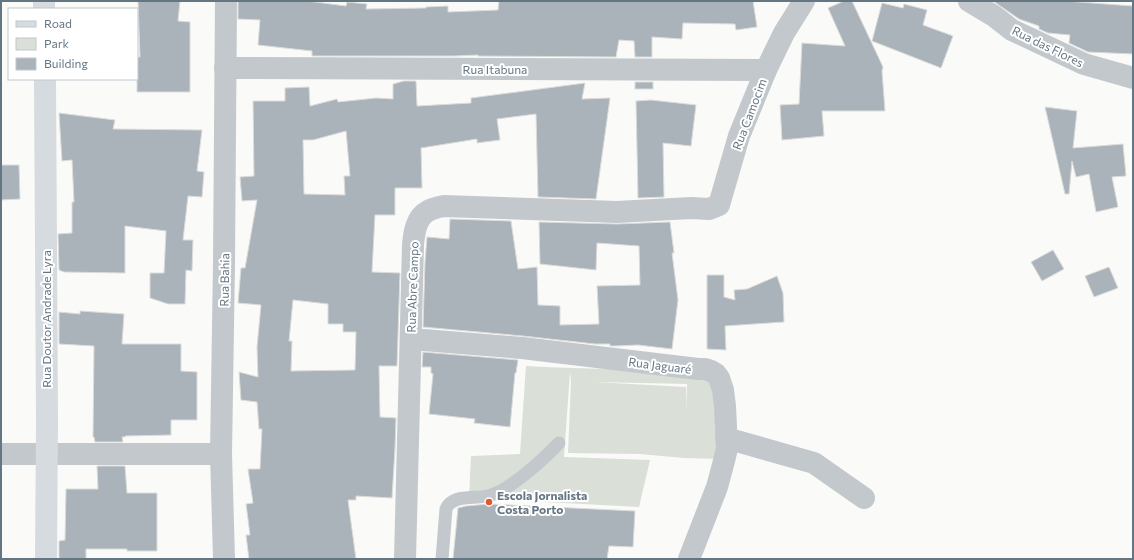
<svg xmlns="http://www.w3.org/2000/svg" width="1134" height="560" viewBox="0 0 1134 560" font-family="Commissioner,sans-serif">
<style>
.green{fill:#dadfd7;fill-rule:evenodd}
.building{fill:#aab3b9;stroke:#dcdcda;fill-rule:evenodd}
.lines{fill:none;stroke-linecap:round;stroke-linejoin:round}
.service{stroke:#c3c8cc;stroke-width:13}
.minor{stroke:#c3c8cc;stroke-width:22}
.secondary{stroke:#d6dbdf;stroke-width:22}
.poi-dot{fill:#e4572e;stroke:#fff;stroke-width:1.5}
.labels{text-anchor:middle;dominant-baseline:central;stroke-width:4;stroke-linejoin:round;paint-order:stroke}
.street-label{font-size:12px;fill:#657683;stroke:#fff}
.poi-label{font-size:12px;font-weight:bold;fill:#657683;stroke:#fff;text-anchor:start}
</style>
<rect width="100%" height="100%" fill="#fafaf8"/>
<path class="green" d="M526 366C590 370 656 368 720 375V459L684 458 640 454 568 453 571 381 570 372 564 457 650 460 639 507 469 498 471 456 520 454ZM594 382 687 384 686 411V387Z"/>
<g class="building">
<polygon points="138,1 180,1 178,21 190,22 190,92 137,92 137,57 140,57"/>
<polygon points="238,1 307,1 346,6 347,2 367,4 366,9 426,8 426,7 448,6 448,12 498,10 499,1 753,1 757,27 736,30 735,24 683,23 682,39 652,37 652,57 635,57 634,41 619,40 616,57 478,56 478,55 453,56 312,56 312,51 258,45 260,20 238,19"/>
<polygon points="844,1 852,1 883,67 882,71 885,111 822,111 824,136 782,140 780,105 799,104 802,43 845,46 828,8"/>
<polygon points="993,1 1065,1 1133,6 1133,54 1088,52 1069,43 1070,35 1048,33 1039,29 1039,26 1019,19"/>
<polygon points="882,3 903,8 904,4 927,10 923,25 953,36 941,68 872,41"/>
<path d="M404 81H416L417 106 471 103V98L585 83 582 99 610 98 596 199 538 197 536 114 497 119 500 140 477 143V139L421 148 422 188H395V215H375L372 272 400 273 397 366H379L380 417 396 418 395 448 392 498 356 496V500H348L356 559H249L246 535H250L246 504 253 503 248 469H260L262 429H259L257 402 241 400 239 372 258 377 257 347 261 305 238 303 241 268H245L257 200 242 201 240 177 254 176 253 101H285V88L309 87 310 106 337 99 338 102 376 98 393 99V84ZM346 131 350 176H344L345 195 304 194 303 140H313ZM293 300 328 304V324H343V332H356L355 370 291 371 292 341H289Z"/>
<rect x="635" y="82" width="18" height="7"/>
<polygon points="651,100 696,105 691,146 663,143 664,197 638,198 636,101"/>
<polygon points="1045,107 1077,111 1073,148 1123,144 1126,176 1112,177 1118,207 1096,212 1089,174 1076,177 1072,161 1069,194 1065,194"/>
<polygon points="59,113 115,120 113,129 202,130 197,171 204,172 202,197 188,196 183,240 193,240 192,271 186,270 185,304 168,304 150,298 150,273 164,273 166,231 125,226 125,273 64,272 59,270 58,234 72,233 72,202 74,202 72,160 62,161"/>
<polygon points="1,165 19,165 20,199 1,200"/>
<polygon points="450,219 511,221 518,269 537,267 538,305 560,306 560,325 599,324 597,286 640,285 639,246 597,243 596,270 540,264 539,222 617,224 670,222 674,253 672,253 678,300 672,349 638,345 614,346 610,346 610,344 595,344 523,336 423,327 425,262 427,237 449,239"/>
<polygon points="1053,250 1064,269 1042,281 1031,262"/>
<polygon points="1109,267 1118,288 1094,297 1085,276"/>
<polygon points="707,275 724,275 724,297 735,300 734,290 747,289 777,276 783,293 784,322 725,326 726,350 707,349"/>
<polygon points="80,311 124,314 122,344 181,344 181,371 197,372 197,420 171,420 171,435 125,436 125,437 122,437 123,442 95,442 94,437 93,437 94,346 59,344 59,312 80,314"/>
<polygon points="423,352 518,360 516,373 515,373 510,427 474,423 475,419 429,414 433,374 431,373 431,367 422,367"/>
<polygon points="97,466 125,466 127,493 157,493 157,551 127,551 127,549 86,549 86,559 59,559 59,541 65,540 66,489 98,489"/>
<polygon points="489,504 635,511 633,547 609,546 607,559 453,559 458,508 466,506"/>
</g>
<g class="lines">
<path class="service" d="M442 559 446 509C452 493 477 500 491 495 511 489 544 459 559 443"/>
<g class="minor">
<polyline points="969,1 994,16 1012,30 1084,64 1133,78"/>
<polyline points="225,68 766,70"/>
<polyline points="411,339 522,348 698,369 705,369 711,371 716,374 719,378 723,390 725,406 727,448 724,461 717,487 689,559"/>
<polyline points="726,438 814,463 864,498"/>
<polyline points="1,454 221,454"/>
<polyline points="224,559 221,454 224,263 226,1"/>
<path d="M405 559 413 245C414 233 416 217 428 211 433 208 439 207 444 206L617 212 691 208 709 209 719 205 739 136 766 70 784 33 804 1"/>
</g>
<g class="secondary">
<polyline points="44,1 44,9"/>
<polyline points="45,79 47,421 46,559"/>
</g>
</g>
<circle class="poi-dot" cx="489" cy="502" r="4"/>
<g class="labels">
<g class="street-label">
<text transform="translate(1048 46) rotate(26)">Rua das Flores</text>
<text x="495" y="69">Rua Itabuna</text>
<text transform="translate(749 114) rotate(-69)">Rua Camocim</text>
<text transform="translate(224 280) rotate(-89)">Rua Bahia</text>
<text transform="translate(412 287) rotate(-88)">Rua Abre Campo</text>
<text transform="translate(46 319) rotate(-90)">Rua Doutor Andrade Lyra</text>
<text transform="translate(660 365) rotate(7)">Rua Jaguaré</text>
</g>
<g class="poi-label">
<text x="497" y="495">Escola Jornalista<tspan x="497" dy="14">Costa Porto</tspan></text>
</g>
</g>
<rect width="1134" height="560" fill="none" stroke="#657683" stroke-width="4"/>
<rect x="8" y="8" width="130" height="72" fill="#ffffff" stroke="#c1c8cd"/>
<rect x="16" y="21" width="20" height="6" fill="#d6dbdf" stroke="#c1c8cd"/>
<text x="44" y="28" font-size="12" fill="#657683">Road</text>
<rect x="16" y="38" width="20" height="12" fill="#dadfd7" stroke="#c1c8cd"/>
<text x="44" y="48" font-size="12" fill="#657683">Park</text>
<rect x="16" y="58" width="20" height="12" fill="#aab3b9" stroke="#c1c8cd"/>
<text x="44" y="68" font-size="12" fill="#657683">Building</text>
</svg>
